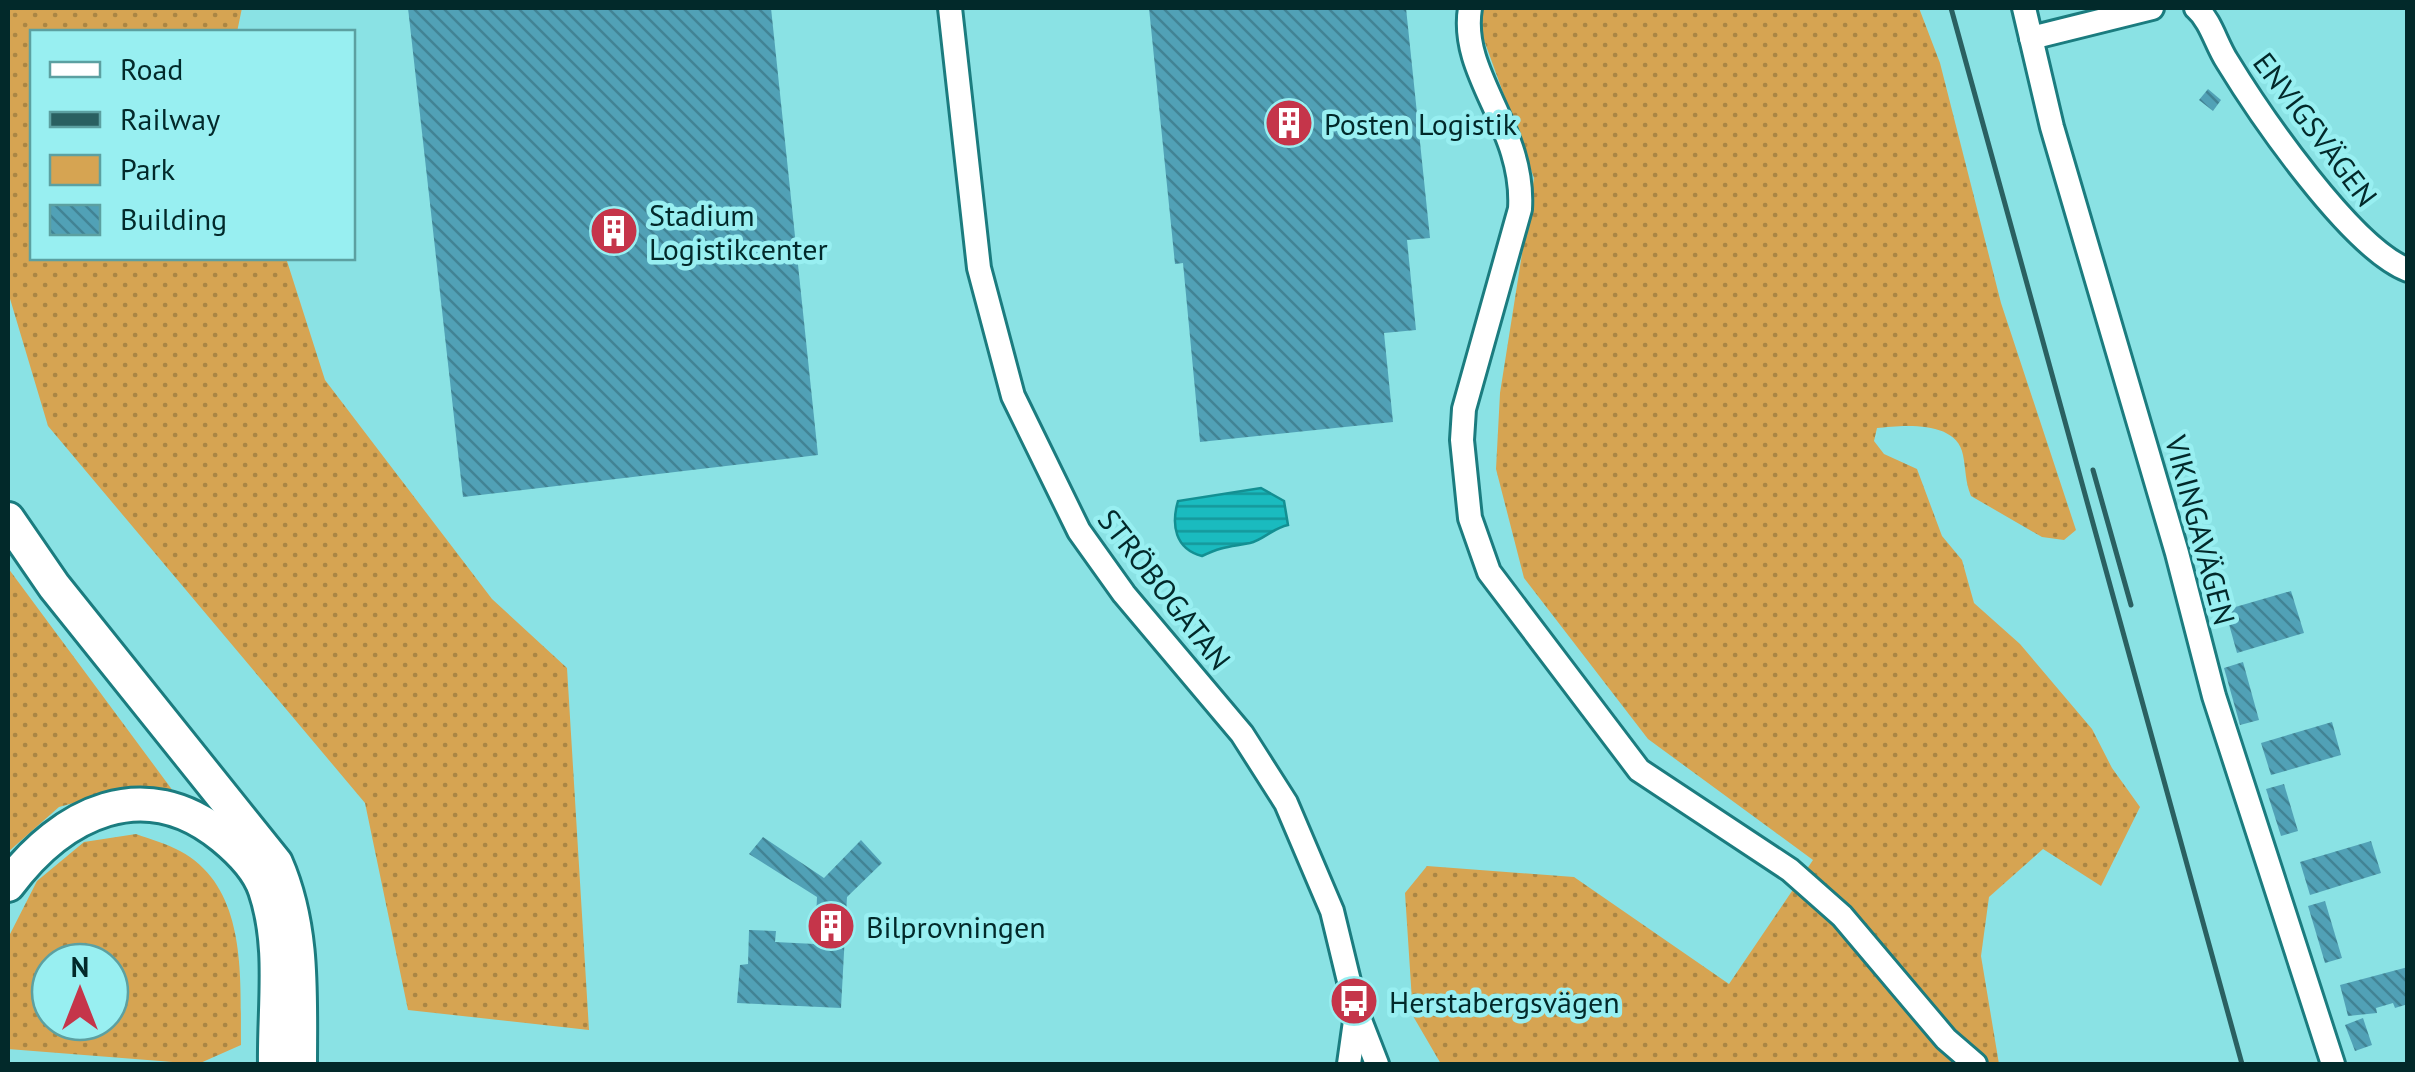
<svg xmlns="http://www.w3.org/2000/svg" width="2415" height="1072" viewBox="0 0 2415 1072" font-family="'PT Sans',sans-serif">
<style>
.green{fill:url(#green-dots);fill-rule:evenodd}
.water{fill:url(#water-rules);stroke:#138f92;stroke-width:2.5}
.building{fill:url(#building-back-hatch)}
.lines{fill:none;stroke-linecap:round;stroke-linejoin:round}
.minor-casing{stroke:#1b7c7f;stroke-width:28}
.highway-casing{stroke:#1b7c7f;stroke-width:38}
.minor{stroke:#fff;stroke-width:22}
.highway{stroke:#fff;stroke-width:32}
.rail{stroke:#2a6061;stroke-width:5}
.labels{text-anchor:middle;dominant-baseline:central;stroke-width:9;stroke-linejoin:round;paint-order:stroke}
.poi-label{font-size:30px;fill:#02292a;stroke:#98eff1;text-anchor:start}
.street-label{font-size:30px;fill:#02292a;stroke:#98eff1}
</style>
<defs>
<pattern id="green-dots" width="8" height="8" patternUnits="userSpaceOnUse" patternTransform="scale(2.5)"><rect width="8" height="8" fill="#d6a452"/><path d="M2 2h.1M6 6h.1" fill="none" stroke="#ab8644" stroke-width="1.8" stroke-linecap="round"/></pattern>
<pattern id="water-rules" width="6" height="5" patternUnits="userSpaceOnUse" patternTransform="scale(2.5)"><rect width="6" height="5" fill="#1abbbf"/><path d="M0 2.5h6" fill="none" stroke="#15989b"/></pattern>
<pattern id="building-back-hatch" width="6" height="6" patternUnits="userSpaceOnUse" patternTransform="scale(2.5)"><rect width="6" height="6" fill="#51a1b6"/><path d="M-1 5l2 2M0 0l6 6M5-1l2 2" fill="none" stroke="#418394"/></pattern>
</defs>
<rect width="100%" height="100%" fill="#8ae2e4"/>
<g class="green">
<polygon points="8,8 242,8 237,32 32,32 32,258 286,258 325,380 492,599 567,668 589,1030 408,1010 365,803 48,426 8,292"/>
<path d="M1478 8H1919L1940 63 2001 303 2076 530 2064 540 2042 537 1971 496C1965 481 1966 470 1963 455 1957 420 1903 425 1877 428L1874 441 1884 454 1917 469 1942 536 1962 560 1974 603 2020 644 2092 729 2112 768 2140 807 2101 886 2043 849 1989 897 1981 956 1999 1064H1441L1413 1016 1405 893 1427 866 1574 877 1729 984 1813 860 1648 739 1524 578 1496 469 1500 393 1534 178 1480 29Z"/>
<polygon points="8,568 176,795 102,795 59,807 8,852"/>
<path d="M136 834C150 839 167 844 180 851 249 888 240 980 241 1045L198 1064 8 1049V938L37 881 84 842ZM50 962H110V1022H50Z"/>
</g>
<path class="water" d="M1261 488 1284 501 1288 525C1273 528 1263 540 1250 543 1229 547 1223 546 1202 556 1175 549 1171 525 1178 501Z"/>
<g class="building">
<polygon points="408,8 771,8 818,455 463,497"/>
<polygon points="1149,8 1406,8 1430,238 1407,240 1416,330 1384,333 1393,422 1200,442 1183,263 1175,264"/>
<polygon points="2208,89 2221,100 2213,111 2199,100"/>
<polygon points="2291,591 2304,633 2237,653 2225,610"/>
<polygon points="2243,662 2259,720 2240,725 2224,668"/>
<polygon points="2332,722 2341,755 2271,775 2261,743"/>
<polygon points="2284,784 2298,831 2281,836 2266,789"/>
<polygon points="763,837 824,878 861,840 882,863 847,897 841,1008 737,1003 740,965 748,964 749,930 776,931 775,942 815,944 817,897 749,854"/>
<polygon points="2371,841 2381,873 2310,895 2300,862"/>
<polygon points="2325,901 2342,958 2325,963 2308,906"/>
<polygon points="2408,967 2408,1004 2395,1008 2393,1003 2376,1008 2377,1013 2348,1016 2340,985"/>
<polygon points="2363,1018 2372,1045 2355,1051 2345,1025"/>
</g>
<g class="lines">
<g class="minor-casing">
<g id="minor">
<polyline points="950,8 979,268 1013,396 1079,531 1124,594 1242,734 1286,803 1332,911 1356,1010 1377,1064"/>
<path d="M1470 8C1459 76 1525 127 1520 209L1464 409 1462 440 1470 518 1489 572 1639 770 1790 870 1842 916 1946 1039 1975 1064"/>
<polyline points="2024,8 2052,127 2177,553 2214,696 2333,1064"/>
<path d="M2196 8C2211 21 2216 44 2227 61 2260 115 2351 248 2408 270"/>
<polyline points="2031,38 2152,8"/>
<polyline points="1349,1064 1356,1014"/>
</g>
</g>
<g class="highway-casing">
<g id="highway">
<path d="M8 519 54 586 276 863C304 927 300 995 300 1064"/>
<path d="M8 885C62 813 144 772 223 837 240 851 258 869 265 890 284 946 274 1006 275 1064"/>
</g>
</g>
<use href="#minor" class="minor"/>
<use href="#highway" class="highway"/>
<g class="rail">
<polyline points="1951,8 2242,1064"/>
<polyline points="2093,470 2131,605"/>
</g>
</g>
<defs>
<g id="building-disc" transform="scale(2.5)"><circle r="9.5" fill="#c5354a" stroke="#98eff1"/><path d="M-4-6H4V6H1V3H-1V6H-4ZM-2.5-4.3h1.7v1.8h-1.7ZM.8-4.3h1.7v1.8H.8ZM-2.5-1h1.7V.8h-1.7ZM.8-1h1.7V.8H.8Z" fill="#fff"/></g>
<g id="bus-disc" transform="scale(2.5)"><circle r="9.5" fill="#c5354a" stroke="#98eff1"/><path d="M-5-6H5V4H4V6H2V4H-2V6H-4V4H-5ZM-3.5-4V0h7V-4ZM-3.5 1.2v1.5H-2V1.2ZM2 1.2v1.5H3.5V1.2Z" fill="#fff"/></g>
</defs>
<g fill-rule="evenodd">
<use href="#building-disc" x="1289" y="123"/>
<use href="#building-disc" x="614" y="231"/>
<use href="#building-disc" x="831" y="926"/>
<use href="#bus-disc" x="1354" y="1001"/>
</g>
<g class="labels">
<g class="poi-label">
<text x="1324" y="123">Posten Logistik</text>
<text x="649" y="214">Stadium<tspan x="649" dy="34">Logistikcenter</tspan></text>
<text x="866" y="926">Bilprovningen</text>
<text x="1389" y="1001">Herstabergsvägen</text>
</g>
<g class="street-label">
<text transform="translate(2316 129) rotate(53)">ENVIGSVÄGEN</text>
<text transform="translate(2201 530) rotate(75)">VIKINGAVÄGEN</text>
<text transform="translate(1165 589) rotate(52)">STRÖBOGATAN</text>
</g>
</g>
<rect width="2415" height="1072" fill="none" stroke="#02292a" stroke-width="20"/>
<rect x="30" y="30" width="325" height="230" fill="#98eff1" stroke="#5ca0a1" stroke-width="2.5"/>
<rect x="50" y="62" width="50" height="15" fill="#ffffff" stroke="#5ca0a1" stroke-width="2.5"/>
<text x="120" y="80" font-size="30" fill="#02292a">Road</text>
<rect x="50" y="112" width="50" height="15" fill="#2a6061" stroke="#5ca0a1" stroke-width="2.5"/>
<text x="120" y="130" font-size="30" fill="#02292a">Railway</text>
<rect x="50" y="155" width="50" height="30" fill="#d6a452" stroke="#5ca0a1" stroke-width="2.5"/>
<text x="120" y="180" font-size="30" fill="#02292a">Park</text>
<rect x="50" y="205" width="50" height="30" fill="url(#building-back-hatch)" stroke="#5ca0a1" stroke-width="2.5"/>
<text x="120" y="230" font-size="30" fill="#02292a">Building</text>
<g transform="translate(80 992)"><circle r="48" fill="#98eff1" stroke="#5ca0a1" stroke-width="2.5"/>
<path d="M0-8L18 38L0 25L-18 38Z" fill="#c5354a"/>
<text y="-15" font-size="28" font-weight="bold" text-anchor="middle" fill="#02292a">N</text>
</g>
</svg>
